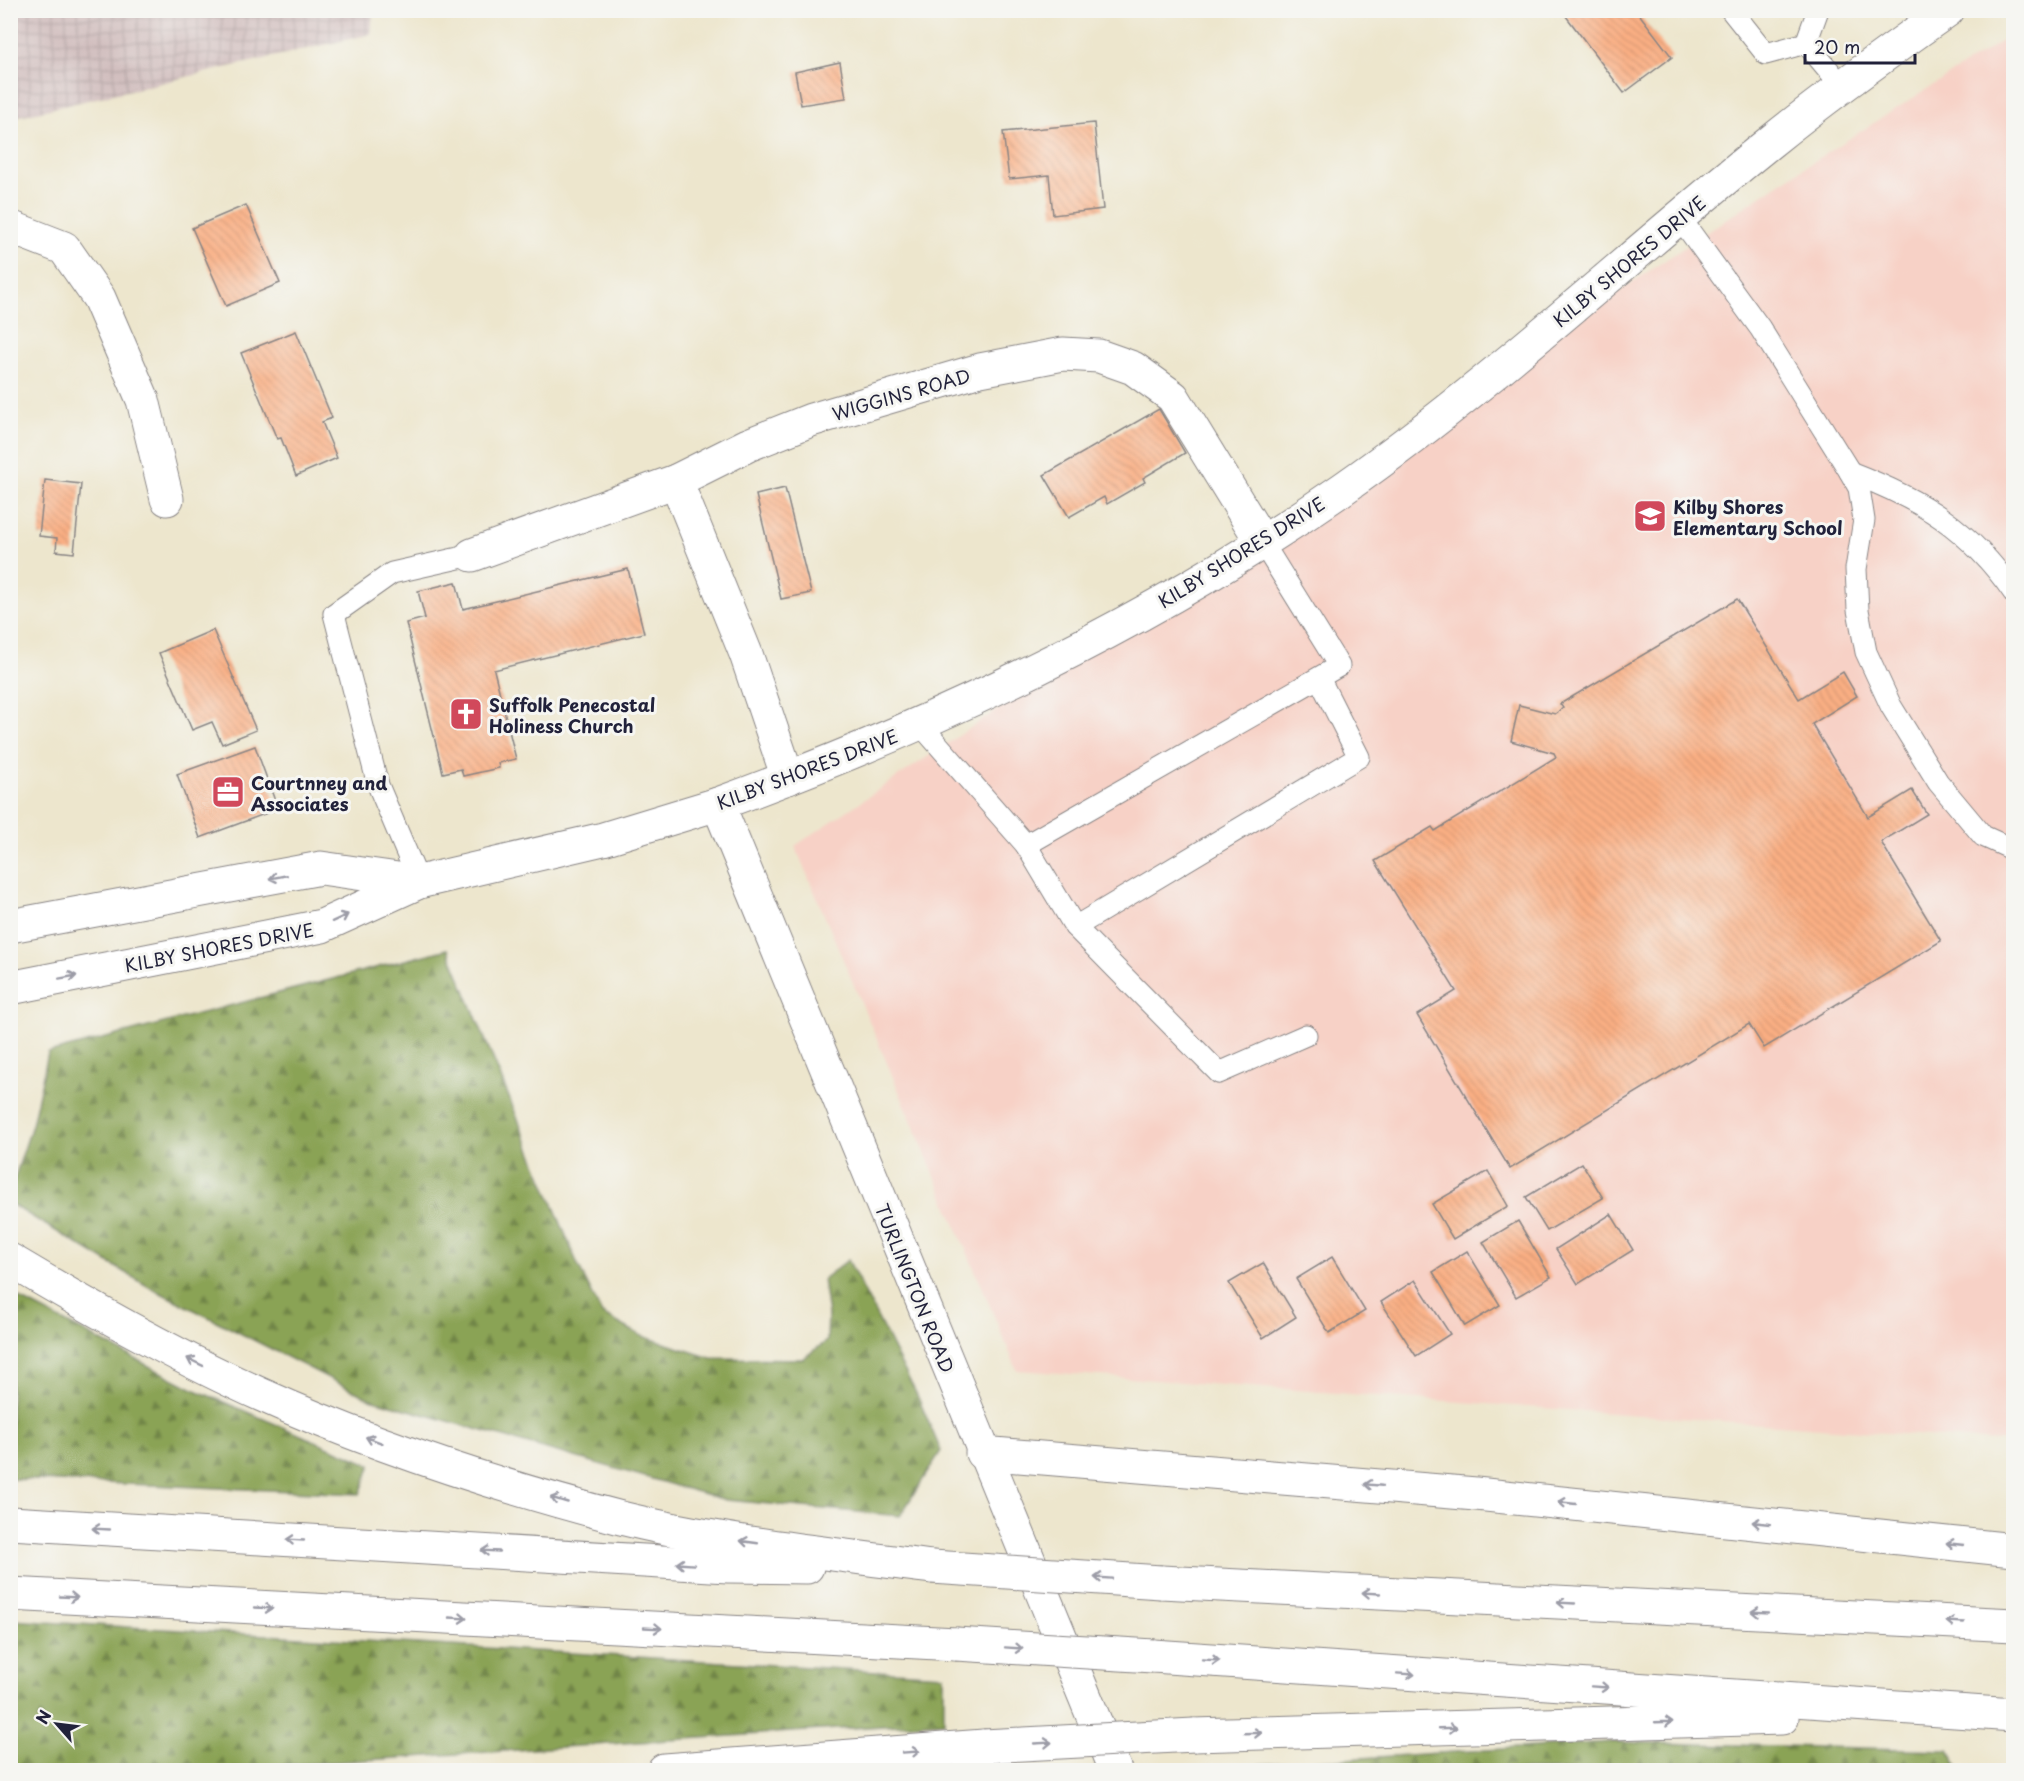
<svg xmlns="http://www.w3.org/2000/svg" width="2024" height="1781" viewBox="0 0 2024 1781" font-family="'Playpen Sans',sans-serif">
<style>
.built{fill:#f7d1c6}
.industrial{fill:url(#industrial-grid)}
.forest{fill:url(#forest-firs);stroke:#566248;stroke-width:1.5}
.building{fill:url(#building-back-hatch)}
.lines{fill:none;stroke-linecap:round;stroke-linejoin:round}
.lane-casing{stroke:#888484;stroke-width:23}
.street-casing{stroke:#888484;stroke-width:35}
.secondary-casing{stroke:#888484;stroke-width:35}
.highway-casing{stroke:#888484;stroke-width:35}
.lane{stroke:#fff;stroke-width:21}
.street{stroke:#fff;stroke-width:33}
.secondary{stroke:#fff;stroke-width:33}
.highway{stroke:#fff;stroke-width:33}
.highway-bridge-casing{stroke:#888484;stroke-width:35;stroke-linecap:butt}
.highway-bridge{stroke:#fff;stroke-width:33}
.oneway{stroke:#9c9ca7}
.labels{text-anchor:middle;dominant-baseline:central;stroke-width:6;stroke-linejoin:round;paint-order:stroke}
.street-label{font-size:18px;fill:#22223b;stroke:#f6f6f2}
.poi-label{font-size:18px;font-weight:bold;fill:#22223b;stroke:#f6f6f2;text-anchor:start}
</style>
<defs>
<pattern id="industrial-grid" width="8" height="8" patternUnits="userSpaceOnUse" patternTransform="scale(1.5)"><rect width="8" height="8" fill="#d2bfbf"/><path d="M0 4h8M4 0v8" fill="none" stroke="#b4a4a5"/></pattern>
<pattern id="forest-firs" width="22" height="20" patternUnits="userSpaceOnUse" patternTransform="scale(1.5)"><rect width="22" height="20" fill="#8aa354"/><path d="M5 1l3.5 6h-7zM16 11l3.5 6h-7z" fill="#708447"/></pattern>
<pattern id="building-back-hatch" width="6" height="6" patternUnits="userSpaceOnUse" patternTransform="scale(1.5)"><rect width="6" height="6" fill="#faaf83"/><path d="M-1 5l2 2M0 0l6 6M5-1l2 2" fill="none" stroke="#d69672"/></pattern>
</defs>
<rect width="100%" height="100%" fill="#f6f6f2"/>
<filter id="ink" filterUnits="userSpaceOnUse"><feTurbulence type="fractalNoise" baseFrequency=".0167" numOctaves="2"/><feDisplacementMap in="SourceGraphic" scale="12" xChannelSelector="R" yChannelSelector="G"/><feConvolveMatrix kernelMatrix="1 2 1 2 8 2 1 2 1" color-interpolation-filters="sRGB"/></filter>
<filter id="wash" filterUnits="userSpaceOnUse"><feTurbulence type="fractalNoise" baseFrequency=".008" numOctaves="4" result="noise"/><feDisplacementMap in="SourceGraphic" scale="24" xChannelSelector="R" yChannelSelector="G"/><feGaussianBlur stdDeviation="1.35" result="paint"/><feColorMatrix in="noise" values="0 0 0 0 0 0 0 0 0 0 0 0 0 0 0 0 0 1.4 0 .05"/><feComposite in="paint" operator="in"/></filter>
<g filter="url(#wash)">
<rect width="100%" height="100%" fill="#ede6cd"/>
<polygon class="built" points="2013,34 2013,1442 1017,1370 795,846 1777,185"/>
<polygon class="industrial" points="10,11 11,10 373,11 371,34 11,118"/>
<g class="forest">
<polygon points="448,949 578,1265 602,1314 642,1336 711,1358 802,1359 827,1341 828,1315 823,1279 848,1260 917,1395 941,1451 900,1516 726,1500 370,1399 149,1287 11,1204 11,1189 32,1125 48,1053"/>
<polygon points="11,1294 191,1388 371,1465 360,1494 11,1479"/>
<polygon points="11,1620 944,1675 944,1722 214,1770 11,1770"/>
<polygon points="1611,1742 1948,1750 1960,1770 1175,1770"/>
</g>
<g id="blocks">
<g class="building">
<polygon points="1573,10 1636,10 1672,57 1624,93 1566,16"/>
<polygon points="840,62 846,98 801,105 795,72"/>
<polygon points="1094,123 1103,209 1053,215 1049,175 1009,179 1003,132"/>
<polygon points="246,205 280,283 226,306 192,228"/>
<polygon points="296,331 332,418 322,422 337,458 296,476 281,438 277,439 241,353"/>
<polygon points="1159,409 1185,453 1143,478 1145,482 1107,504 1104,497 1069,517 1044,475"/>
<polygon points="45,480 81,484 74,553 56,551 57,538 39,536"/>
<polygon points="785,488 811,593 781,599 756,495"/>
<polygon points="628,569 644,633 494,670 516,759 498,763 499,768 463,776 461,769 443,773 406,623 425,618 418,591 456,582 463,609"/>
<polygon points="1737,599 1799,699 1843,672 1857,696 1812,724 1868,817 1912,790 1927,814 1881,842 1941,941 1764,1048 1749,1024 1510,1169 1417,1015 1456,991 1375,861 1432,827 1435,831 1556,757 1554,753 1511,741 1519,705 1555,714 1563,708 1560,704"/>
<polygon points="213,630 256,730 222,744 212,722 192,730 159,653"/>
<polygon points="255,746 278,809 200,838 177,774"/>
<polygon points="1582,1163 1603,1198 1547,1231 1526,1197"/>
<polygon points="1488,1171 1508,1206 1453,1239 1432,1204"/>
<polygon points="1611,1214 1633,1250 1578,1284 1556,1249"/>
<polygon points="1518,1221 1551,1277 1516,1297 1483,1242"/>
<polygon points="1467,1251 1500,1305 1465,1326 1433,1272"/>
<polygon points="1332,1257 1365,1311 1329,1333 1296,1279"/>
<polygon points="1263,1263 1296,1317 1263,1338 1229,1283"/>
<polygon points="1415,1280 1450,1334 1416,1356 1381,1302"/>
</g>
</g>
</g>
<g filter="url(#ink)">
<use href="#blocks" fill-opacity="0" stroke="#888484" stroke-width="1.5"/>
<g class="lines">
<g class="lane-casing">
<g id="lane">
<polyline points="1731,10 1766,54 1806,43"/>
<polyline points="1806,43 1842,86"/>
<polyline points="1806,43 1818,10"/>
<polyline points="1680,218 1760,328 1850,472"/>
<path d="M2014 593C1969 528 1922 500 1850 472L1859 488 1864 520 1856 569 1858 610 1866 652 1891 706 1938 782 1983 836 2014 850"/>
<polyline points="920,724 1026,845 1339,666 1262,542"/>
<polyline points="1026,845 1075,927 1219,1073 1306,1035"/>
<polyline points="419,882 378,785 334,614 392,573 472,555"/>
<polyline points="1075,927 1359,757 1319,678"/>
</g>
</g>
<g class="street-casing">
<g id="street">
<polyline points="10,227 64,248 99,298 143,400 167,499"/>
<polyline points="676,481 746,654 788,778"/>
<polyline points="472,555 676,481 748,445 811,420 980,370 1063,354 1099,356 1133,368 1173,397 1262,542"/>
<path d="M718 804C938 724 1152 622 1344 488 1494 383 1627 257 1769 143 1827 96 1887 53 1948 10"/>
</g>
</g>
<g class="secondary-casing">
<g id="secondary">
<polyline points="10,926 321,868 419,882"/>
<polyline points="10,988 322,926 419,882 603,839 718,804 1115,1770"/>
</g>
</g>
<g class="highway-casing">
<g id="highway">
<path d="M10 1260C92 1309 175 1356 262 1395 377 1447 499 1486 621 1518 722 1543 829 1553 932 1567"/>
<polyline points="982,1453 1476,1494 2014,1550"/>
<polyline points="10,1523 728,1566 807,1567"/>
<polyline points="1161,1582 2014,1625"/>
<polyline points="10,1594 956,1644"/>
<polyline points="1153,1656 2014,1715"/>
<polyline points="1194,1735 1782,1718"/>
<polyline points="664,1770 984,1746"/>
</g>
</g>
<use href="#lane" class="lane"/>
<use href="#street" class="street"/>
<use href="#secondary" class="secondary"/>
<use href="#highway" class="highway"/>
<g class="highway-bridge-casing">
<g id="highway-bridge">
<polyline points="932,1567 1161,1582"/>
<polyline points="956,1644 1153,1656"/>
<polyline points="984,1746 1194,1735"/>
</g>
</g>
<use href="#highway-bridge" class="highway-bridge"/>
</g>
<defs><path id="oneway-shaft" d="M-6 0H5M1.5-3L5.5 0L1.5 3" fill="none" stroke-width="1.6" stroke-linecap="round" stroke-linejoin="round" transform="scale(1.5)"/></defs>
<g class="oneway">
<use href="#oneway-shaft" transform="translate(278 877) rotate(169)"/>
<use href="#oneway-shaft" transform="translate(340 918) rotate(-25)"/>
<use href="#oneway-shaft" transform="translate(68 977) rotate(-10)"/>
<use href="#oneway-shaft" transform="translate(195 1362) rotate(-154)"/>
<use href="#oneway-shaft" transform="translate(374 1440) rotate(-160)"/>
<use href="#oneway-shaft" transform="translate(1373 1485) rotate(-175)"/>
<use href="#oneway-shaft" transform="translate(559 1500) rotate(-164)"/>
<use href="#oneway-shaft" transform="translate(1567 1503) rotate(-174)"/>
<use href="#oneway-shaft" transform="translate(1761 1523) rotate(-174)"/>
<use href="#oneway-shaft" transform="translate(101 1529) rotate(-177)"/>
<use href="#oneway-shaft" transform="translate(295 1540) rotate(-177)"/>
<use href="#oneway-shaft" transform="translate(749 1542) rotate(-172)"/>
<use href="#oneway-shaft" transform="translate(1955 1544) rotate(-174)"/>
<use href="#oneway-shaft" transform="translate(490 1551) rotate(-177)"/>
<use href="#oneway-shaft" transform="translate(685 1564) rotate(-176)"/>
<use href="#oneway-shaft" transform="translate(1103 1578) rotate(-176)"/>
<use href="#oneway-shaft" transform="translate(1371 1593) rotate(-177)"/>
<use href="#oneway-shaft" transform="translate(69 1597) rotate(3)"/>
<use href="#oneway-shaft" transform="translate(1566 1603) rotate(-177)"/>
<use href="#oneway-shaft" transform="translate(264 1608) rotate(3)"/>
<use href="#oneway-shaft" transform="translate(1760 1612) rotate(-177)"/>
<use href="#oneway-shaft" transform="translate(458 1618) rotate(3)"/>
<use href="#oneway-shaft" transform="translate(1955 1622) rotate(-177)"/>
<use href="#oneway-shaft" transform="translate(653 1628) rotate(3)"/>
<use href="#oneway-shaft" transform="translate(1014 1648) rotate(4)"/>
<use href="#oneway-shaft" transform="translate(1211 1660) rotate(4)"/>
<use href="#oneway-shaft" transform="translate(1406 1674) rotate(4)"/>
<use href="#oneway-shaft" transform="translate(1600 1687) rotate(4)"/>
<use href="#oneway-shaft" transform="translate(1664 1722) rotate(-2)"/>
<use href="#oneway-shaft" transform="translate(1448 1728) rotate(-2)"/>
<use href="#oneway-shaft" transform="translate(1253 1733) rotate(-2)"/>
<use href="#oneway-shaft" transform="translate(1043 1743) rotate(-3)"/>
<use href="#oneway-shaft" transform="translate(911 1752) rotate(-4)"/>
</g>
</g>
<defs>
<g id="school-square" transform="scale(1.725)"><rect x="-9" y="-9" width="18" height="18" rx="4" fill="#d1495b" stroke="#f6f6f2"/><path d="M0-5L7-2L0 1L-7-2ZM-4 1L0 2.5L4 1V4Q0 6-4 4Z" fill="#fff"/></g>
<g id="church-square" transform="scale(1.725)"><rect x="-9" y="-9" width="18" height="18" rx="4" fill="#d1495b" stroke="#f6f6f2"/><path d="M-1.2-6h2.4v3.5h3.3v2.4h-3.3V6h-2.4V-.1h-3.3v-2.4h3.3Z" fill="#fff"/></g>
<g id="office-square" transform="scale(1.725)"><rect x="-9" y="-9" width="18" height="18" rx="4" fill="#d1495b" stroke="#f6f6f2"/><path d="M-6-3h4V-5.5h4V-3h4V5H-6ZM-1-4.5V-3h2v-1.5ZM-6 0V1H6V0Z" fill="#fff"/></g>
</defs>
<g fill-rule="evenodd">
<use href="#school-square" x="1650" y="516"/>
<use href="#church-square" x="466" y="714"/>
<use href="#office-square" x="228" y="792"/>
</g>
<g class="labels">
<g class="street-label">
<text transform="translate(1629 261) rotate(-40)">KILBY SHORES DRIVE</text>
<text transform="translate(901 394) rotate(-16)">WIGGINS ROAD</text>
<text transform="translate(1241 552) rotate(-32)">KILBY SHORES DRIVE</text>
<text transform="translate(807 769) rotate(-21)">KILBY SHORES DRIVE</text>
<text transform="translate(219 947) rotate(-11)">KILBY SHORES DRIVE</text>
<text transform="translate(915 1288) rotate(68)">TURLINGTON ROAD</text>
</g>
<g class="poi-label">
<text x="1673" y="506">Kilby Shores<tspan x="1673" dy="21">Elementary School</tspan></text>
<text x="489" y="704">Suffolk Penecostal<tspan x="489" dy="21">Holiness Church</tspan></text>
<text x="251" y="782">Courtnney and<tspan x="251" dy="21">Associates</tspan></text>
</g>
</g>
<rect width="2024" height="1781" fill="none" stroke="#f6f6f2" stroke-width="36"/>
<g transform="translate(57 1724) rotate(298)" stroke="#f6f6f2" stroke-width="4.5" paint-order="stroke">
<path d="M0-4.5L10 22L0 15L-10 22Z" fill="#22223b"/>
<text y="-9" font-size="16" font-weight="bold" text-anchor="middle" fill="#22223b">N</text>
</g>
<path d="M1805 54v9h110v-9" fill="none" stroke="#22223b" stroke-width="3"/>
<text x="1814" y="54" font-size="18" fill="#22223b" stroke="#f6f6f2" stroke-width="4.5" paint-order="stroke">20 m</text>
</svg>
